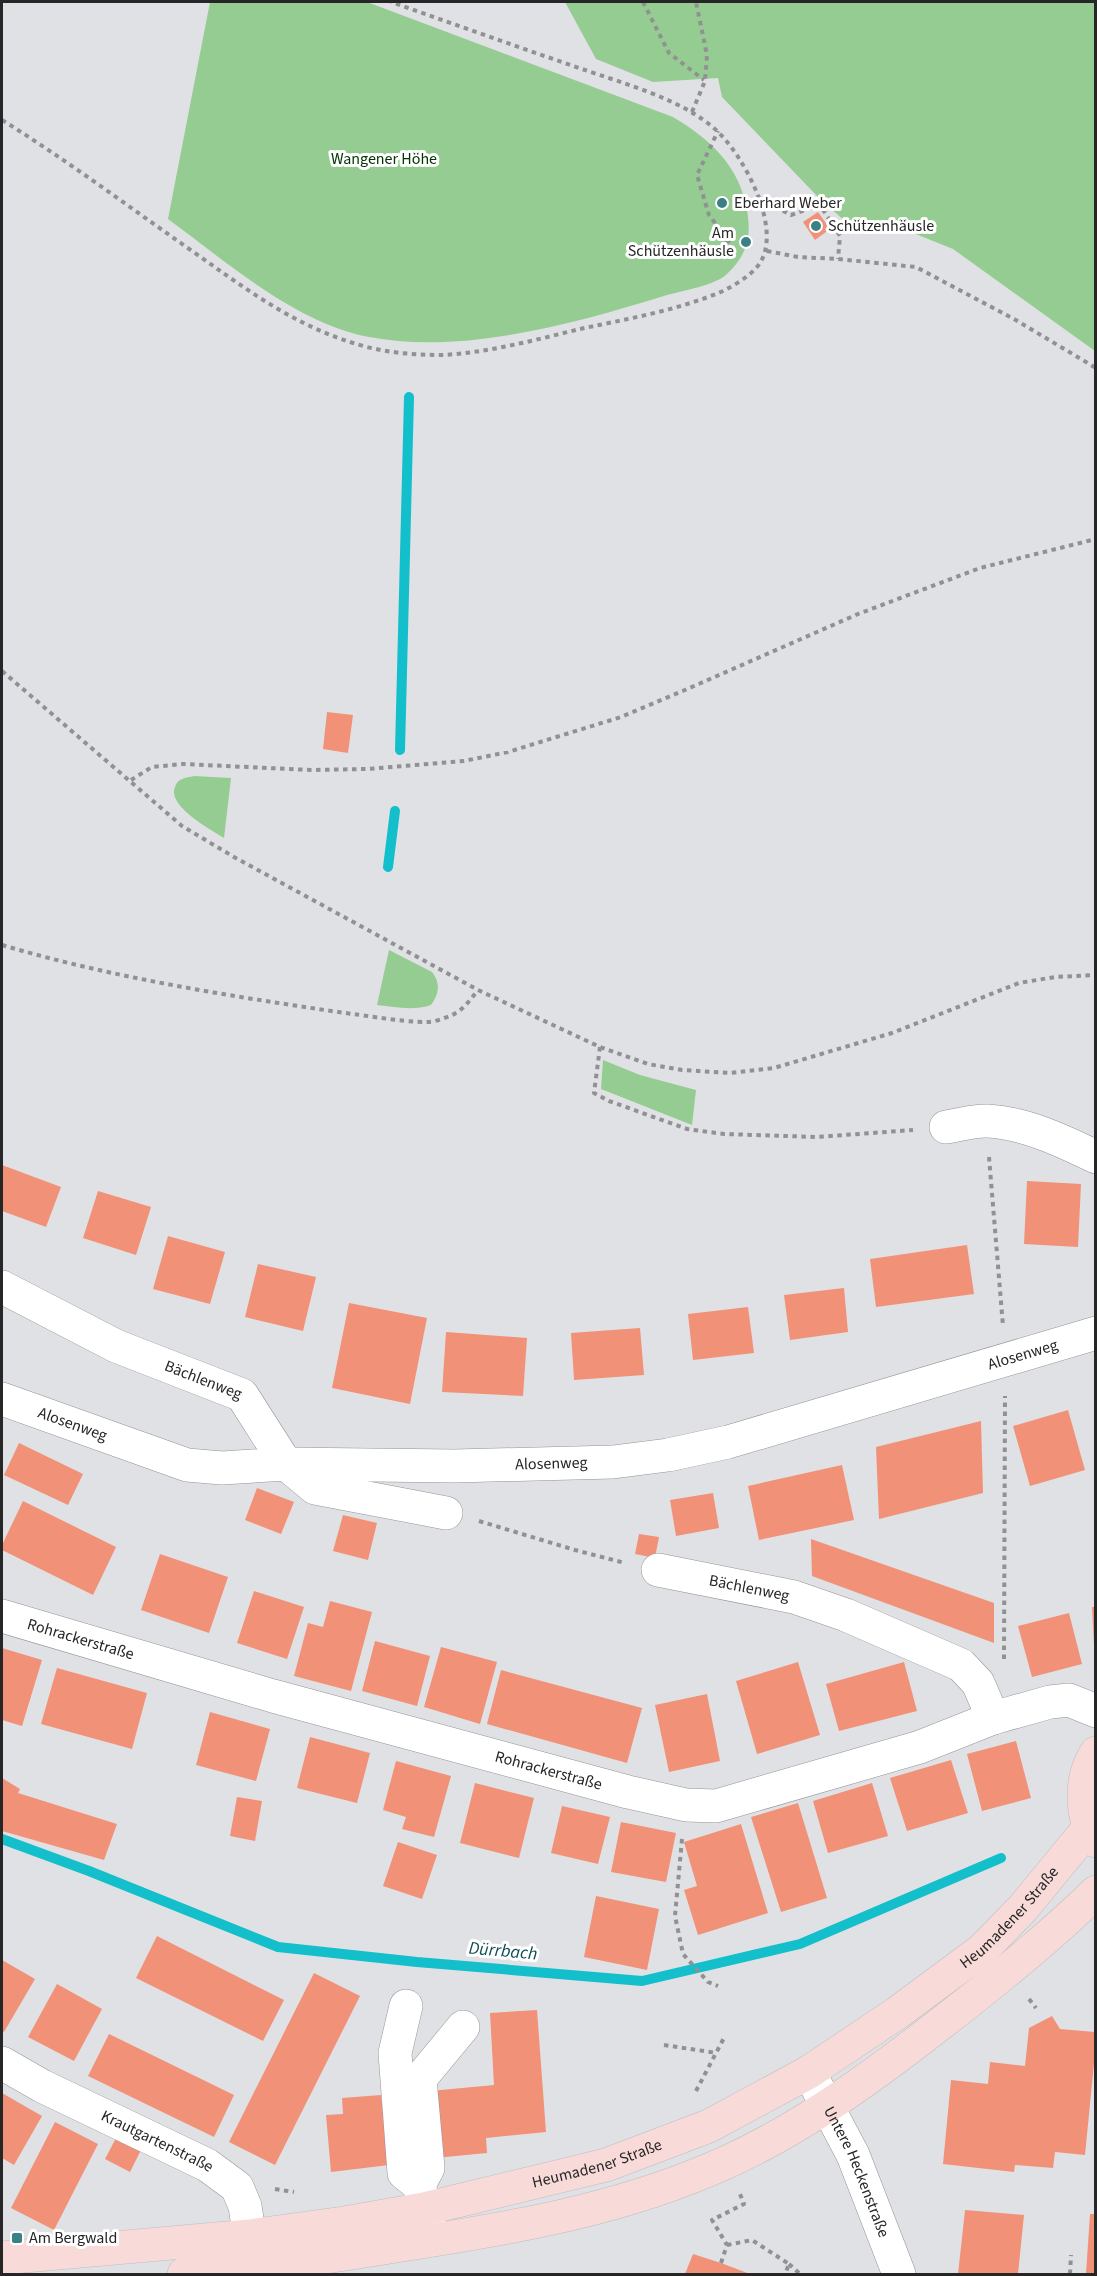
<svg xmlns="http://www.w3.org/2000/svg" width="1097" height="2276" viewBox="0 0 1097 2276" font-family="'Source Sans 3',sans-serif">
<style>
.green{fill:#95cc91}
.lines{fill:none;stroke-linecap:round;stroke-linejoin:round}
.stream{stroke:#13bfca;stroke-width:10}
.building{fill:#f19177}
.minor-casing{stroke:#949497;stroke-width:34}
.major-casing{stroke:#bebebe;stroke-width:34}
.path{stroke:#919194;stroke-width:4;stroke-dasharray:4.5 4.5;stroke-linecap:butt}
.minor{stroke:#fff;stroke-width:33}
.major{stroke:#f8dad9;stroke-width:33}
.poi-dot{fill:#398187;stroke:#fff;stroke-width:2}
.labels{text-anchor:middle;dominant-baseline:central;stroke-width:6;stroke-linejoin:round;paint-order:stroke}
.park-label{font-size:16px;fill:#033403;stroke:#fff}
.poi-label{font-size:16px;fill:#262627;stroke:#fff;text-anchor:start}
.street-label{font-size:16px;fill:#262627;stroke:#fff}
.water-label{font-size:18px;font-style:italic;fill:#0e4e53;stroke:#fff}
</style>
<rect width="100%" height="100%" fill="#e0e1e5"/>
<g class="green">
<path d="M210 2H367L673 117C708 138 737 163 746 205 752 234 749 253 727 274 716 285 682 291 667 295 577 323 463 355 369 337 294 322 228 263 168 219Z"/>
<polygon points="565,2 1095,2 1095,351 953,249 886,222 846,222 819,198 722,97 718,78 653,82 596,59"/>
<path d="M194 776 231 778 224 838C210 829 167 806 175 787 178 778 185 778 194 776Z"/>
<path d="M389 950 432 972C441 983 439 994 431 1005 414 1011 395 1007 377 1005Z"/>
<polygon points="603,1060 640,1075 696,1090 692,1125 601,1089"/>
</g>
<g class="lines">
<g class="stream">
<polyline points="400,750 409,397"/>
<polyline points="388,867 395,811"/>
<polyline points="2,1839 89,1871 278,1947 417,1962 642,1981 800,1944 1001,1858"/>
</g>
</g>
<g class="building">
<polygon points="818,212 830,229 815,240 803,222"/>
<polygon points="327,712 353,715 348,753 323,749"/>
<polygon points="2,1165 61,1187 46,1227 2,1211"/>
<polygon points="1027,1181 1081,1184 1078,1247 1024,1244"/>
<polygon points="98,1191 151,1207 136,1255 83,1238"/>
<polygon points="168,1236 225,1252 210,1304 153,1289"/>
<polygon points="967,1245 974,1294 876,1307 870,1259"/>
<polygon points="258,1264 316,1277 303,1331 245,1317"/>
<polygon points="844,1288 848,1332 790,1340 784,1295"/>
<polygon points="349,1303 427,1318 410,1404 332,1388"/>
<polygon points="748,1307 754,1353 693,1360 688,1314"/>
<polygon points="640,1328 644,1375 574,1380 571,1333"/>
<polygon points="446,1332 527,1338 523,1396 442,1392"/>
<polygon points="1068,1410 1085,1470 1030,1486 1013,1426"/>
<polygon points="981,1421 983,1493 879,1519 876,1447"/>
<polygon points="19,1443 83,1474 68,1505 4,1475"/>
<polygon points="842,1465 854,1520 759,1540 748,1486"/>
<polygon points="257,1488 294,1502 281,1534 245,1520"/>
<polygon points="713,1493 719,1528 676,1536 670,1500"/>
<polygon points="23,1501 116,1547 93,1595 2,1550 2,1545"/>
<polygon points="343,1515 377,1523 368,1560 333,1551"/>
<polygon points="639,1534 659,1537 655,1558 635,1554"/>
<polygon points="811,1539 994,1603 994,1643 812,1576"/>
<polygon points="160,1554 228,1577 209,1633 141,1610"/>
<polygon points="254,1591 304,1607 287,1659 237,1643"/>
<polygon points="330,1601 372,1612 351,1691 294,1676 308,1623 323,1627"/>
<polygon points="1092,1607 1095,1607 1095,1645 1094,1645"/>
<polygon points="1069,1613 1082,1664 1032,1677 1018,1626"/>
<polygon points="375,1641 430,1656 417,1706 362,1691"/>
<polygon points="441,1647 497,1662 480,1724 424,1707"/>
<polygon points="2,1648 42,1660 22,1726 2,1720"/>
<polygon points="798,1662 820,1735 757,1754 736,1681"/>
<polygon points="904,1662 917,1711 839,1731 826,1684"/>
<polygon points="57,1668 147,1693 132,1749 41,1724"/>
<polygon points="501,1670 642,1708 627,1763 487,1724"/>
<polygon points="707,1694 720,1761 669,1772 655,1705"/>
<polygon points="210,1712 270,1729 256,1781 196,1765"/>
<polygon points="310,1737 370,1753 357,1803 297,1788"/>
<polygon points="1016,1741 1031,1798 982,1811 967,1754"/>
<polygon points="951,1760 968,1813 907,1831 890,1778"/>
<polygon points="396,1761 451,1776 434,1837 402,1829 406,1817 383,1810"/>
<polygon points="2,1778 20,1789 18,1793 117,1824 104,1860 2,1831"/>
<polygon points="475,1783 534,1798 519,1858 460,1843"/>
<polygon points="872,1783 888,1836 828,1853 813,1801"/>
<polygon points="237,1797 262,1801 255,1841 230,1836"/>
<polygon points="798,1803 827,1898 781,1912 751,1817"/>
<polygon points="562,1806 610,1817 598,1864 551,1853"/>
<polygon points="621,1822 676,1833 666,1882 611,1872"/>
<polygon points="741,1824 768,1913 698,1935 684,1890 697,1886 684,1842"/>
<polygon points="398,1842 437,1855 422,1899 383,1886"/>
<polygon points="596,1896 659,1909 647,1970 584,1957"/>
<polygon points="157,1936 284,2000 263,2041 136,1978"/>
<polygon points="2,1960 35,1979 4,2032 2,2030"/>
<polygon points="314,1973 360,1996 275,2165 229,2142"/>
<polygon points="57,1984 102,2009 74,2061 28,2037"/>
<polygon points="537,2010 546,2132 486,2138 487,2153 435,2158 430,2091 494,2085 490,2013"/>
<polygon points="1052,2016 1060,2029 1095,2032 1095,2053 1085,2155 1055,2152 1053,2168 1015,2165 1014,2172 943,2164 951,2080 988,2084 990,2062 1025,2066 1029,2028"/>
<polygon points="109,2034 234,2095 214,2137 88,2076"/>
<polygon points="2,2093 42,2116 14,2165 2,2158"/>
<polygon points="381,2095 389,2165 331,2172 326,2115 343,2114 342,2098"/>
<polygon points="55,2122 98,2144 54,2230 11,2208"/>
<polygon points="116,2138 141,2150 130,2172 105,2159"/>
<polygon points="965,2210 1024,2215 1018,2274 958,2274"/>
<polygon points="1090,2214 1095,2214 1095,2274 1086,2274"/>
<polygon points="693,2254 721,2263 750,2274 685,2274"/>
</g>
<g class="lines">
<g class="minor-casing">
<g id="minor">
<path d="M946 1127C960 1125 975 1120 988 1121 1025 1123 1063 1141 1096 1157"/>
<path id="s1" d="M2 1287 116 1346 242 1395 286 1464 315 1488 446 1513"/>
<path id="s2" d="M2 1399 187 1465 222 1468 286 1464 455 1466 613 1462 668 1455 728 1442 1096 1333"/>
<path id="s3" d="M658 1570 794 1597 846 1615 961 1665 978 1683 993 1718"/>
<path id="s4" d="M2 1616 273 1696 628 1792 686 1805 716 1806 920 1747 993 1718 1050 1702 1069 1700 1096 1711"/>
<polyline points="406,2006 395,2053 404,2173 419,2185 432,2237"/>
<path id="s5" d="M2 2063 42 2086 207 2165 237 2187 245 2206 254 2265"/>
<path id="s6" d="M809 2072 853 2155 899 2274"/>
<polyline points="419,2185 428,2168 420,2079 463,2027"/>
</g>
</g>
<g class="major-casing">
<g id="major">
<path d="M1096 1753C1079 1779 1081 1816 1096 1841"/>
<path id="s7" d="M2 2258 250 2236 344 2223 424 2209 606 2165 709 2126 809 2072 897 2013 982 1950 1023 1908 1088 1829"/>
<path d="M184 2274C257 2268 329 2257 402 2245 513 2228 624 2209 727 2162 806 2126 876 2074 944 2021 997 1980 1048 1939 1096 1892"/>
</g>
</g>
<g class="path">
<polyline points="643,2 669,53 704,80"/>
<polyline points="692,112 705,81 707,55 696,2"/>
<path d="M2 120C65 159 125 204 185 246 245 288 295 328 367 347 391 353 416 355 441 355 487 353 535 340 580 329 627 319 679 310 723 291 735 285 748 277 756 268 787 235 744 155 716 130 682 99 625 84 582 69 518 47 454 24 391 2"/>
<polyline points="759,198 791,215 820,205 840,236 838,259"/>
<polyline points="767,251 798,257 838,259 916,267 1014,319 1096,368"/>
<polyline points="711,254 729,241 709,215 697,175 718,131"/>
<polyline points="2,671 182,826 234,857 478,990 600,1047 648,1064 682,1070 730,1073 774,1068 892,1033 1019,983 1055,977 1096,975"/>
<polyline points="131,780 152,767 183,764 311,770 368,769 464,761 508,752 621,717 685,690 858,614 980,568 1096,539"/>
<path d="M2 945C113 978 230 996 345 1013 364 1015 419 1025 435 1021 460 1014 463 1009 478 990"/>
<polyline points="600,1047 594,1093 609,1101 687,1129 724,1134 817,1137 913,1130"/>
<polyline points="989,1157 1003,1326"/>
<polyline points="479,1521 575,1550 625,1563"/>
<polyline points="1004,1659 1005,1396"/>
<polyline points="682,1839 675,1916 683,1954 708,1982 718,1986"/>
<polyline points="1029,1999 1036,2008"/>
<polyline points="664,2045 717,2053"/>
<polyline points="696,2091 725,2036"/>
<polyline points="275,2189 294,2192"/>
<polyline points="727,2245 752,2240 789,2264 785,2274"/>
<polyline points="721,2263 727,2245 712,2220 744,2204 740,2194"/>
<polyline points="789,2264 800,2274"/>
<polyline points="1070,2274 1071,2255"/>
</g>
<use href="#minor" class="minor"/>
<use href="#major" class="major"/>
</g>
<g class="poi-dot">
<circle cx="722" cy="203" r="6"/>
<circle cx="816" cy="226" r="6"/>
<circle cx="746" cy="242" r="6"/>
<rect x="11" y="2232" width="12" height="12" rx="3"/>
</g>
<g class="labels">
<g class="park-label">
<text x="384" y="159">Wangener Höhe</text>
</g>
<g class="poi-label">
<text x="734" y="203">Eberhard Weber</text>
<text x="828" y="226">Schützenhäusle</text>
<text x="734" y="233" text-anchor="end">Am<tspan x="734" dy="18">Schützenhäusle</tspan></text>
<text x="29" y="2238">Am Bergwald</text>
</g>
<g class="street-label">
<text stroke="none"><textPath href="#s2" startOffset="1047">Alosenweg</textPath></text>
<text stroke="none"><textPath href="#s1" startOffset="222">Bächlenweg</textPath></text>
<text stroke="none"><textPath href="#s2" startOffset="75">Alosenweg</textPath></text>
<text stroke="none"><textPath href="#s2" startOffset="561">Alosenweg</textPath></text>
<text stroke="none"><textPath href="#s3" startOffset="93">Bächlenweg</textPath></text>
<text stroke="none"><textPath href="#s4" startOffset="82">Rohrackerstraße</textPath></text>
<text stroke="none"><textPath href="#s4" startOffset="568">Rohrackerstraße</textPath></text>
<text stroke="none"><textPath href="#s7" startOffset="1090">Heumadener Straße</textPath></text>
<text stroke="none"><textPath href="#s5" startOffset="174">Krautgartenstraße</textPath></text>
<text stroke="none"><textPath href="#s7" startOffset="604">Heumadener Straße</textPath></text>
<text stroke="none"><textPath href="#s6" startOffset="111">Untere Heckenstraße</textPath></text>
</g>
<g class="water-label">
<text transform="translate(503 1951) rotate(5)">Dürrbach</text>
</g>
</g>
<rect width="1097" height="2276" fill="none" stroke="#262627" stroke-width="6"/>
</svg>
